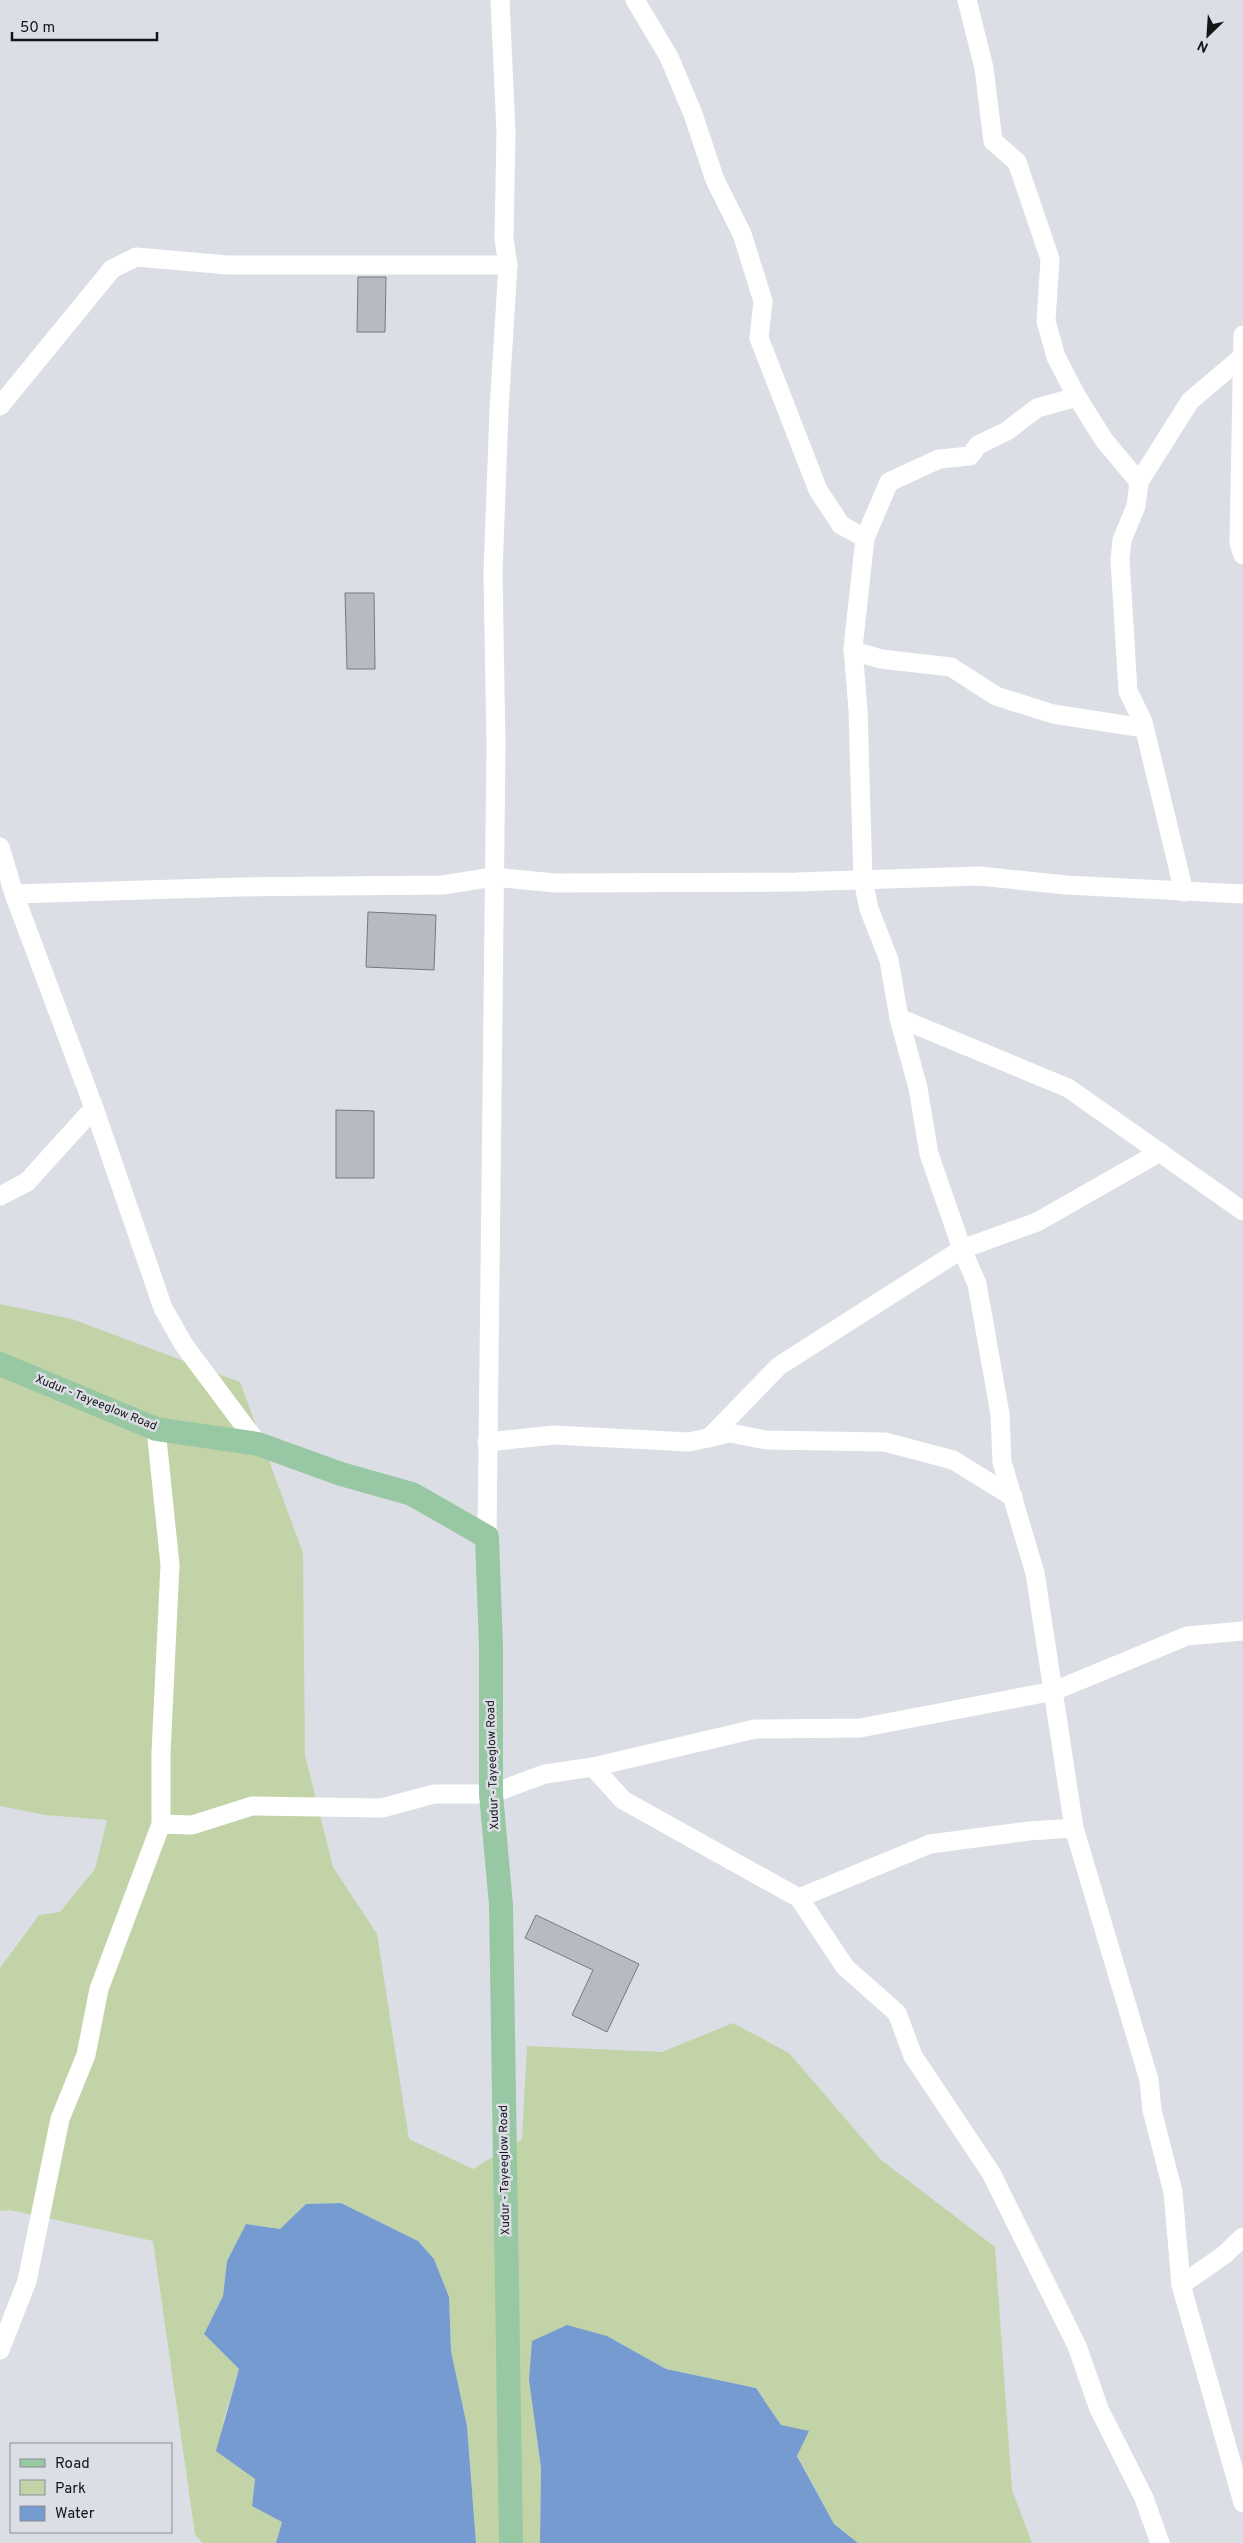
<svg xmlns="http://www.w3.org/2000/svg" width="1243" height="2543" viewBox="0 0 1243 2543" font-family="Overpass,sans-serif">
<style>
.green{fill:#c2d4a7}
.water{fill:#769bd0}
.building{fill:#b8bac2;stroke:#777980}
.lines{fill:none;stroke-linecap:round;stroke-linejoin:round}
.minor{stroke:#fff;stroke-width:19}
.major{stroke:#98c8a3;stroke-width:24}
.labels{text-anchor:middle;dominant-baseline:central;stroke-width:5;stroke-linejoin:round;paint-order:stroke}
.street-label{font-size:12px;fill:#141517;stroke:#dcdee6}
</style>
<rect width="100%" height="100%" fill="#dcdee6"/>
<polygon class="green" points="0,1304 72,1319 240,1382 303,1553 305,1755 333,1867 377,1934 409,2139 473,2169 522,2139 527,2046 662,2052 733,2023 789,2053 880,2159 995,2247 1012,2490 1032,2543 858,2543 834,2524 781,2425 756,2388 666,2369 607,2336 529,2380 541,2468 540,2543 476,2543 467,2426 451,2351 449,2297 434,2259 418,2241 341,2203 306,2204 280,2229 246,2224 227,2261 223,2296 204,2334 239,2369 223,2422 255,2479 252,2506 282,2522 276,2543 202,2543 195,2534 153,2241 10,2210 0,2211 0,1968 39,1915 60,1912 95,1869 107,1820 45,1815 0,1806"/>
<g class="water">
<polygon points="341,2203 418,2241 434,2259 449,2297 451,2351 467,2426 476,2543 276,2543 282,2522 252,2506 255,2479 216,2451 239,2369 204,2334 223,2296 227,2261 246,2224 280,2229 306,2204"/>
<polygon points="567,2325 607,2336 666,2369 756,2388 781,2425 809,2431 797,2456 834,2524 858,2543 540,2543 541,2468 529,2380 532,2341"/>
</g>
<g class="building">
<polygon points="358,277 386,277 385,332 357,332"/>
<polygon points="345,593 374,593 375,669 347,669"/>
<polygon points="368,912 436,915 434,970 366,967"/>
<polygon points="336,1110 374,1111 374,1178 336,1178"/>
<polygon points="536,1915 639,1964 607,2032 572,2015 593,1970 525,1938"/>
</g>
<g class="lines">
<g class="minor">
<polyline points="635,0 669,57 693,114 715,180 742,234 763,301 759,338 818,490 841,525 865,538"/>
<polyline points="967,0 984,68 993,141 1017,162 1050,259 1046,321 1056,357 1077,397 1104,440 1139,482"/>
<polyline points="1243,335 1239,543 1243,555"/>
<polyline points="1077,397 1037,408 1007,431 978,445 970,456 939,459 889,482 865,538 853,648 858,710 863,880 869,909 889,960 899,1018 918,1088 929,1154 962,1249 977,1284 1000,1414 1002,1462 1035,1573 1074,1828 1149,2080 1152,2110 1173,2192 1181,2285 1243,2503"/>
<polyline points="0,406 112,269 136,257 228,265 508,265"/>
<polyline points="853,651 881,659 951,667 996,696 1053,714 1144,728"/>
<polyline points="0,847 14,894 94,1108 163,1308 184,1345 258,1444"/>
<polyline points="1184,892 1143,722 1128,691 1120,560 1122,540 1136,506 1139,482 1190,401 1242,357"/>
<polyline points="14,894 240,887 443,885 493,877 556,883 796,882 979,876 1066,885 1243,894"/>
<polyline points="899,1018 1068,1088 1243,1211"/>
<polyline points="0,1196 27,1182 94,1108"/>
<polyline points="709,1438 779,1366 962,1249 1037,1222 1160,1152"/>
<polyline points="487,1442 554,1435 689,1442 730,1433 766,1440 885,1442 953,1460 1013,1497"/>
<polyline points="487,1537 496,746 493,573 499,410 508,265 504,239 506,132 500,0"/>
<polyline points="593,1767 623,1800 799,1898 845,1967 897,2013 913,2056 991,2173 1077,2346 1099,2409 1144,2498 1160,2543"/>
<polyline points="161,1824 192,1825 252,1806 382,1808 434,1794 491,1794 545,1774 593,1767 755,1729 860,1728 1054,1691 1187,1636 1243,1631"/>
<polyline points="799,1898 930,1844 1029,1831 1074,1828"/>
<polyline points="1181,2285 1224,2255 1243,2237"/>
<polyline points="0,2350 27,2281 60,2119 86,2055 99,1989 161,1824 161,1753 170,1565 156,1429"/>
</g>
<polyline class="major" points="0,1364 156,1429 258,1444 341,1474 412,1494 487,1537 491,1647 491,1794 501,1905 511,2543"/>
</g>
<g class="labels">
<g class="street-label">
<text transform="translate(96 1403) rotate(22)">Xudur - Tayeeglow Road</text>
<text transform="translate(493 1765) rotate(-92)">Xudur - Tayeeglow Road</text>
<text transform="translate(505 2170) rotate(-91)">Xudur - Tayeeglow Road</text>
</g>
</g>
<rect x="10" y="2443" width="162" height="90" fill="#dcdee6" stroke="#8c8e93"/>
<rect x="20" y="2459" width="25" height="8" fill="#98c8a3" stroke="#8c8e93"/>
<text x="55" y="2468" font-size="15" fill="#141517">Road</text>
<rect x="20" y="2480" width="25" height="15" fill="#c2d4a7" stroke="#8c8e93"/>
<text x="55" y="2493" font-size="15" fill="#141517">Park</text>
<rect x="20" y="2506" width="25" height="15" fill="#769bd0" stroke="#8c8e93"/>
<text x="55" y="2518" font-size="15" fill="#141517">Water</text>
<g transform="translate(1208 35) rotate(205)" stroke="#dcdee6" stroke-width="4" paint-order="stroke">
<path d="M0-4L9 19L0 12L-9 19Z" fill="#141517"/>
<text y="-8" font-size="14" font-weight="bold" text-anchor="middle" fill="#141517">N</text>
</g>
<path d="M12 32v8h145v-8" fill="none" stroke="#141517" stroke-width="2.5"/>
<text x="20" y="32" font-size="15" fill="#141517" stroke="#dcdee6" stroke-width="4" paint-order="stroke">50 m</text>
</svg>
